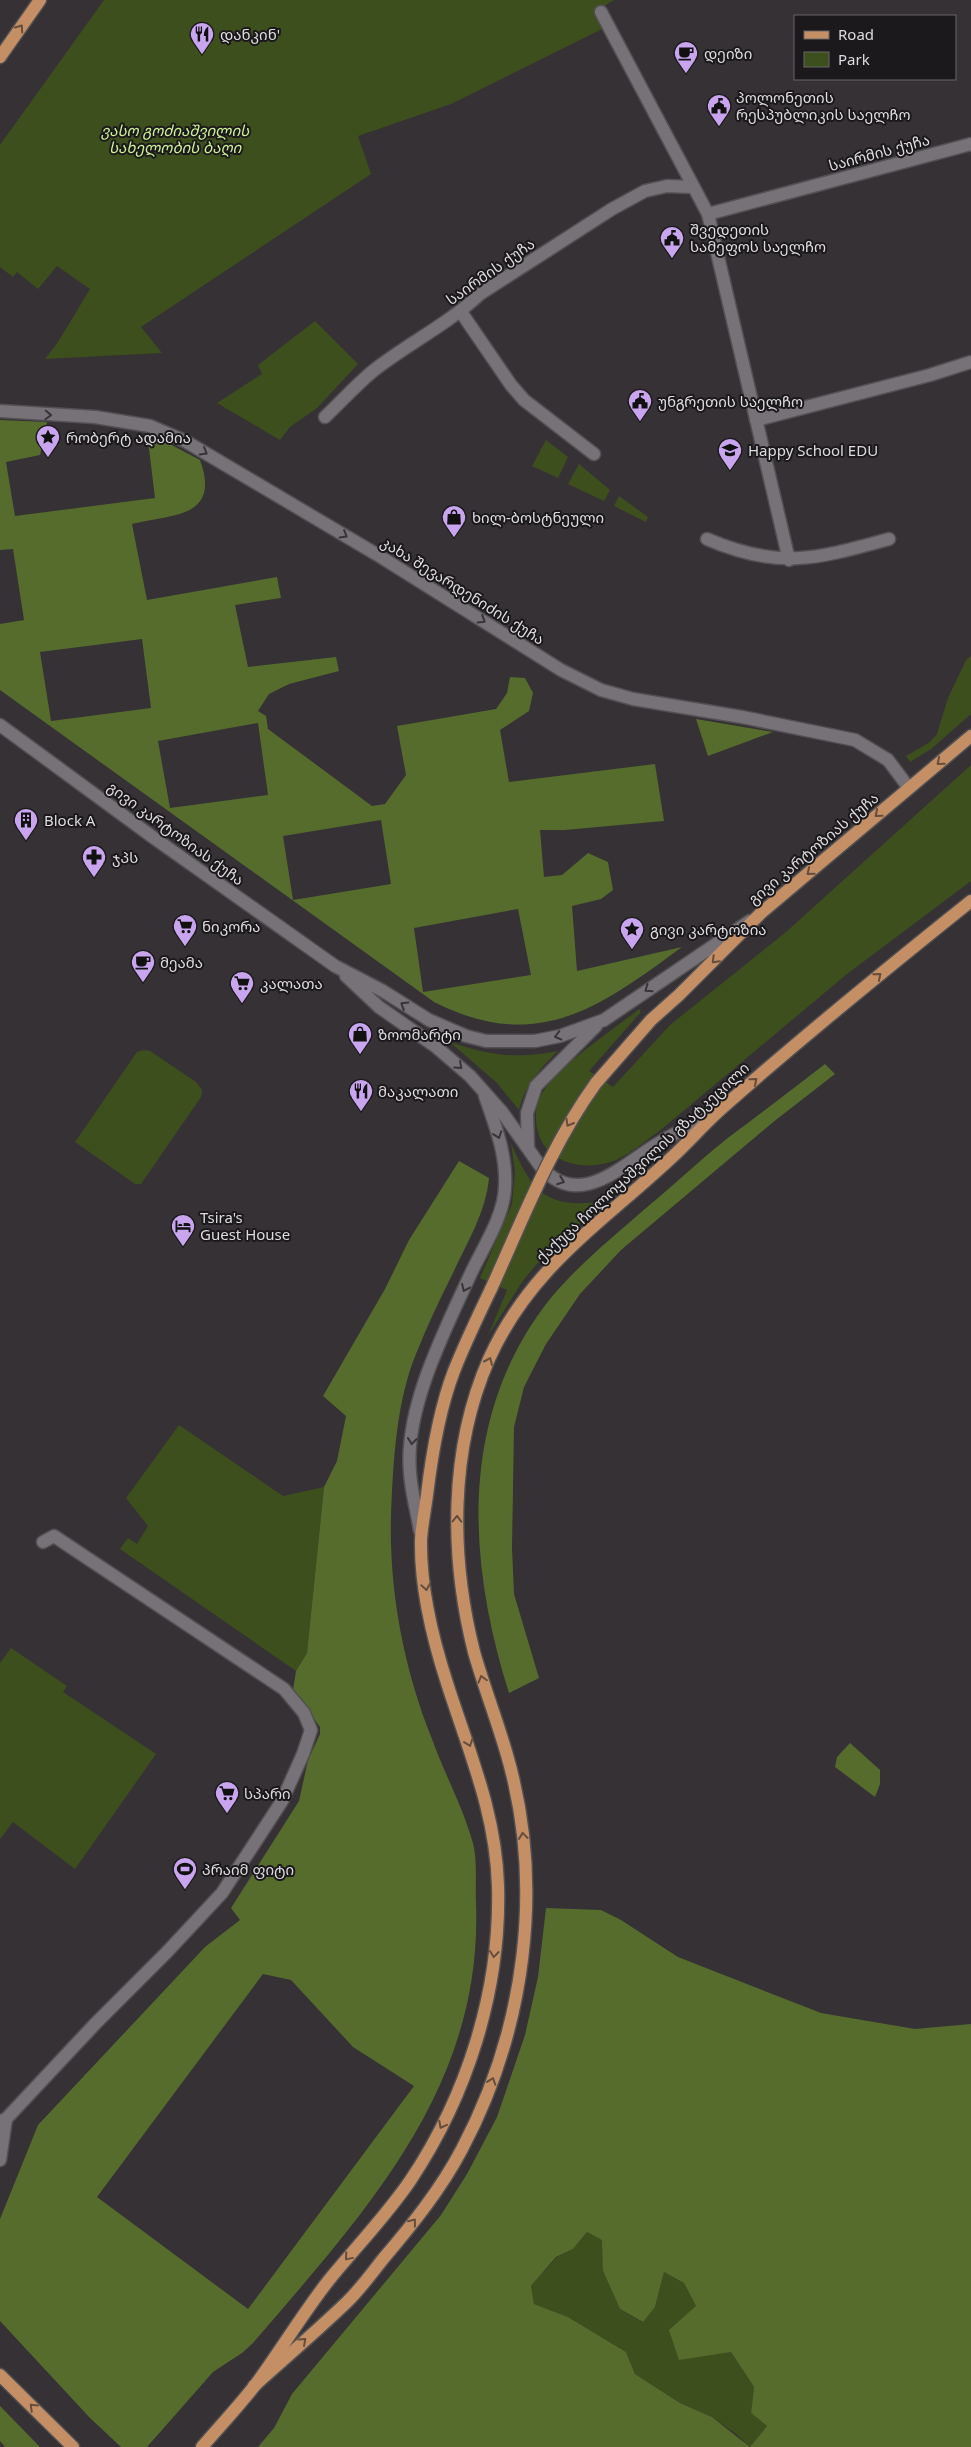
<svg xmlns="http://www.w3.org/2000/svg" width="971" height="2447" viewBox="0 0 971 2447" font-family="Georgia,'Noto Sans Georgian',serif">
<style>
.green{fill:#3e4f1e}
.forest{fill:#556c2d;fill-rule:evenodd}
.lines{fill:none;stroke-linecap:round;stroke-linejoin:round}
.minor-casing{stroke:#525052;stroke-width:15}
.secondary-casing{stroke:#525052;stroke-width:15}
.primary-casing{stroke:#525052;stroke-width:15}
.minor{stroke:#777277;stroke-width:12}
.secondary{stroke:#777277;stroke-width:12}
.primary{stroke:#c58f65;stroke-width:12}
.primary-bridge-casing{stroke:#525052;stroke-width:15;stroke-linecap:butt}
.primary-bridge{stroke:#c58f65;stroke-width:12}
.oneway{stroke:#674e3c}
.oneway2{stroke:#373437}
.labels{text-anchor:middle;dominant-baseline:central;stroke-width:4;stroke-linejoin:round;paint-order:stroke}
.poi-label{font-size:15px;fill:#dedcde;stroke:#1b191b;text-anchor:start}
.park-label{font-size:15px;font-style:italic;fill:#cdf195;stroke:#1b191b}
.street-label{font-size:15px;fill:#dedcde;stroke:#1b191b}
</style>
<rect width="100%" height="100%" fill="#353135"/>
<g class="green">
<polygon points="104,0 614,0 593,13 602,29 451,104 358,136 371,174 141,327 162,353 45,359 58,342 90,289 57,266 38,289 17,272 13,277 0,267 0,145"/>
<polygon points="315,321 358,364 317,408 290,427 280,440 217,403 262,374 258,365"/>
<polygon points="546,440 568,457 558,478 532,466"/>
<polygon points="579,464 610,490 604,501 568,484"/>
<polygon points="619,496 648,517 646,522 614,506"/>
<polygon points="971,656 971,714 931,749 910,762 906,756 930,742 937,734 948,698 966,660"/>
<path d="M971 765V881L847 974 663 1128C648 1139 633 1152 616 1160 590 1171 552 1166 540 1138 535 1125 534 1109 540 1097 556 1066 611 1032 639 1009L641 1012 589 1071 613 1087 670 1025 786 932Z"/>
<path d="M450 1042C492 1056 515 1059 558 1051 540 1069 525 1085 519 1110L497 1083Z"/>
<polygon points="144,1050 150,1051 196,1082 202,1090 201,1097 141,1184 135,1184 75,1142 137,1052"/>
<path d="M511 1143C532 1192 547 1210 604 1201L536 1265 522 1282 488 1336 507 1290 480 1278 512 1204 515 1172Z"/>
<polygon points="179,1425 283,1496 324,1487 307,1653 296,1671 120,1549 128,1538 137,1544 148,1526 126,1498"/>
<polygon points="11,1648 67,1686 63,1692 156,1754 75,1869 13,1822 0,1839 0,1663"/>
<polygon points="587,2232 603,2240 603,2271 620,2309 642,2322 655,2307 664,2272 684,2283 696,2306 731,2352 754,2387 751,2413 767,2426 750,2447 736,2434 712,2417 680,2403 635,2374 626,2352 568,2317 534,2304 531,2286 557,2257 573,2249"/>
</g>
<g class="forest">
<path d="M0 420 47 422 40 455 6 462 15 516 155 498 147 432 200 460C221 518 173 514 132 524L147 600 277 577 281 598 235 605 248 667 336 657 339 671 289 684 269 694 258 711 266 716 268 729 372 806 385 804 406 775 397 726 496 709 507 693 510 677 525 678 533 693 529 711 500 730 509 782 655 764 664 821 565 830H540L544 877 562 875 588 853 608 862 613 890 601 899 572 906 577 971 682 947C599 1008 537 1054 434 1002L0 690V624L24 620 13 549 0 550ZM142 639 151 708 51 721 40 652ZM258 723 268 795 170 808 158 741ZM381 820 391 884 293 900 283 836ZM518 909 531 975 423 992 414 928Z"/>
<polygon points="696,719 773,732 708,756"/>
<path d="M825 1064 835 1074 772 1123 621 1250 580 1294 546 1344 524 1387 514 1427 512 1548 514 1594 539 1678 509 1693C467 1560 458 1415 550 1299 578 1265 613 1237 646 1208 674 1185 700 1160 729 1137 761 1113 793 1089 825 1064Z"/>
<path d="M459 1161 489 1178C486 1212 467 1243 453 1273 440 1299 427 1326 416 1354 396 1403 393 1463 391 1516 389 1592 404 1669 432 1739 444 1773 462 1805 472 1840 478 1858 475 1883 476 1903 483 2088 365 2212 253 2343L242 2353 213 2372 147 2447H121L90 2418 0 2321V2219L38 2125 205 1947 240 1920 231 1908 299 1801 308 1760 320 1734V1727L293 1690 296 1671 307 1653 324 1487 337 1461 346 1416 323 1396 385 1289 409 1240ZM263 1974 291 1980 353 2047 414 2086 248 2309 97 2197Z"/>
<polygon points="850,1743 880,1770 880,1784 875,1797 835,1767 837,1757"/>
<path d="M546 1908 601 1910 621 1920 678 1957 821 2013 915 2029 971 2024V2447H258L274 2428 292 2394 441 2215 467 2174 497 2117 525 2035 538 1977ZM587 2232 602 2240 603 2271 620 2309 643 2322 655 2307 664 2272 684 2283 696 2306 669 2330 679 2360 731 2352 754 2387 751 2413 767 2426 750 2447 712 2417 680 2403 635 2374 626 2352 568 2317 534 2304 531 2286 556 2257 573 2249Z"/>
<polygon points="0,2406 40,2447 5,2447 0,2441"/>
</g>
<g class="lines">
<g class="minor-casing">
<g id="minor">
<polyline points="601,12 708,214 789,560"/>
<polyline points="708,214 971,144"/>
<polyline points="461,312 511,385 524,400 594,454"/>
<polyline points="0,411 95,417 150,426 185,441 376,554 561,670 601,690 633,699 742,717 855,740 888,760 909,788"/>
<path d="M325 417C341 402 356 385 373 371 407 344 447 325 480 294L612 209 645 191 667 186 692 187"/>
<polyline points="756,420 930,375 971,362"/>
<path d="M707 539C779 570 816 559 889 539"/>
<polyline points="0,2121 6,2119 95,2024 167,1952 222,1893 282,1801 303,1754 311,1730 304,1713 284,1689 54,1536 43,1542"/>
<polyline points="0,2160 6,2119"/>
</g>
</g>
<g class="secondary-casing">
<g id="secondary">
<polyline points="0,725 154,838 335,966 383,991 429,1020 466,1036 486,1041 535,1041 560,1036 604,1020 750,921"/>
<path d="M346 976 379 1007 435 1046 470 1076 502 1112 541 1167C580 1211 623 1164 659 1143 676 1132 695 1124 713 1114"/>
<polyline points="528,1147 527,1113 536,1086 596,1026"/>
<path d="M420 1531C417 1512 411 1491 410 1472 404 1408 446 1328 472 1271 484 1246 504 1216 505 1187 507 1155 495 1125 485 1096"/>
</g>
</g>
<g class="primary-casing">
<g id="primary">
<polyline points="0,57 40,0"/>
<polyline points="596,1083 651,1020 679,995 761,913 971,736"/>
<polyline points="0,2375 73,2447"/>
<path d="M254 2386C285 2358 318 2330 348 2301 361 2288 372 2273 383 2259 412 2225 441 2189 462 2149 525 2030 545 1886 507 1755 497 1720 484 1687 474 1652 450 1557 449 1450 489 1359 530 1268 599 1225 669 1160 687 1144 703 1125 721 1109 802 1037 886 969 971 901"/>
<path d="M202 2447C220 2426 239 2406 256 2384 281 2350 303 2313 329 2280 356 2247 386 2216 410 2181 467 2096 501 1990 498 1886 496 1813 469 1752 447 1683 433 1640 420 1585 421 1539 422 1525 425 1510 427 1495 432 1453 439 1410 454 1371 465 1343 478 1316 491 1289"/>
</g>
</g>
<use href="#minor" class="minor"/>
<use href="#secondary" class="secondary"/>
<use href="#primary" class="primary"/>
<g class="primary-bridge-casing">
<path id="primary-bridge" d="M491 1289C523 1219 551 1145 596 1083"/>
</g>
<use href="#primary-bridge" class="primary-bridge"/>
</g>
<defs><path id="oneway-chevron" d="M-2-3.5L2.5 0L-2 3.5" fill="none" stroke-width="1.6" stroke-linecap="round" stroke-linejoin="round" transform="scale(1.25)"/></defs>
<g class="oneway">
<use href="#oneway-chevron" transform="translate(20 28) rotate(-55)"/>
<use href="#oneway-chevron" transform="translate(940 762) rotate(140)"/>
<use href="#oneway-chevron" transform="translate(878 814) rotate(140)"/>
<use href="#oneway-chevron" transform="translate(810 872) rotate(140)"/>
<use href="#oneway-chevron" transform="translate(715 960) rotate(135)"/>
<use href="#oneway-chevron" transform="translate(878 976) rotate(-40)"/>
<use href="#oneway-chevron" transform="translate(754 1081) rotate(-40)"/>
<use href="#oneway-chevron" transform="translate(569 1123) rotate(120)"/>
<use href="#oneway-chevron" transform="translate(489 1361) rotate(-66)"/>
<use href="#oneway-chevron" transform="translate(457 1519) rotate(-89)"/>
<use href="#oneway-chevron" transform="translate(426 1587) rotate(80)"/>
<use href="#oneway-chevron" transform="translate(482 1679) rotate(-106)"/>
<use href="#oneway-chevron" transform="translate(469 1743) rotate(70)"/>
<use href="#oneway-chevron" transform="translate(523 1836) rotate(-96)"/>
<use href="#oneway-chevron" transform="translate(494 1954) rotate(97)"/>
<use href="#oneway-chevron" transform="translate(492 2081) rotate(-71)"/>
<use href="#oneway-chevron" transform="translate(442 2125) rotate(118)"/>
<use href="#oneway-chevron" transform="translate(413 2222) rotate(-52)"/>
<use href="#oneway-chevron" transform="translate(348 2257) rotate(130)"/>
<use href="#oneway-chevron" transform="translate(303 2341) rotate(-42)"/>
<use href="#oneway-chevron" transform="translate(33 2407) rotate(-136)"/>
</g>
<g class="oneway2">
<use href="#oneway-chevron" transform="translate(48 415) rotate(2)"/>
<use href="#oneway-chevron" transform="translate(204 452) rotate(30)"/>
<use href="#oneway-chevron" transform="translate(344 535) rotate(31)"/>
<use href="#oneway-chevron" transform="translate(482 620) rotate(32)"/>
<use href="#oneway-chevron" transform="translate(648 989) rotate(145)"/>
<use href="#oneway-chevron" transform="translate(404 1005) rotate(-148)"/>
<use href="#oneway-chevron" transform="translate(558 1036) rotate(166)"/>
<use href="#oneway-chevron" transform="translate(459 1066) rotate(42)"/>
<use href="#oneway-chevron" transform="translate(498 1135) rotate(71)"/>
<use href="#oneway-chevron" transform="translate(561 1181) rotate(21)"/>
<use href="#oneway-chevron" transform="translate(465 1288) rotate(115)"/>
<use href="#oneway-chevron" transform="translate(412 1441) rotate(97)"/>
</g>
<defs>
<g id="restaurant-pin" transform="scale(1.25)"><path d="M0 17L-7.5 6A9.5 9.5 0 1 1 7.5 6Z" fill="#c8a5ee" stroke="#1b191b"/><path d="M-5-6h1v4h1v-4h1v4h1v-4h1v5L-1.5 .5V6h-2V.5L-5-1ZM5-6V6H3V1.5H1.5Q1.5-4 5-6Z" fill="#111"/></g>
<g id="cafe-pin" transform="scale(1.25)"><path d="M0 17L-7.5 6A9.5 9.5 0 1 1 7.5 6Z" fill="#c8a5ee" stroke="#1b191b"/><path d="M-5.5-4.5H6V0H3Q3 3.5 0 3.5H-2.5Q-5.5 3.5-5.5 0ZM3-3.2v2h1.7v-2ZM-6 4.5H4V6H-6Z" fill="#111"/></g>
<g id="civic-pin" transform="scale(1.25)"><path d="M0 17L-7.5 6A9.5 9.5 0 1 1 7.5 6Z" fill="#c8a5ee" stroke="#1b191b"/><path d="M-.6-6.5H3V-4.5H.6V-3L4-1V1h2V6H-6V1h2V-1L-.6-3ZM-1.2 2.5V6h2.4V2.5Z" fill="#111"/></g>
<g id="sight-pin" transform="scale(1.25)"><path d="M0 17L-7.5 6A9.5 9.5 0 1 1 7.5 6Z" fill="#c8a5ee" stroke="#1b191b"/><path d="M0-6L1.8-2.2L6-1.7L2.9 1.2L3.7 5.4L0 3.3L-3.7 5.4L-2.9 1.2L-6-1.7L-1.8-2.2Z" fill="#111"/></g>
<g id="school-pin" transform="scale(1.25)"><path d="M0 17L-7.5 6A9.5 9.5 0 1 1 7.5 6Z" fill="#c8a5ee" stroke="#1b191b"/><path d="M0-5L7-2L0 1L-7-2ZM-4 1L0 2.5L4 1V4Q0 6-4 4Z" fill="#111"/></g>
<g id="shop-pin" transform="scale(1.25)"><path d="M0 17L-7.5 6A9.5 9.5 0 1 1 7.5 6Z" fill="#c8a5ee" stroke="#1b191b"/><path d="M-5-2.5h2.3a2.7 3.5 0 0 1 5.4 0H5L5.5 6h-11ZM-1.5-2.5h3a1.5 2.3 0 0 0-3 0Z" fill="#111"/></g>
<g id="building-pin" transform="scale(1.25)"><path d="M0 17L-7.5 6A9.5 9.5 0 1 1 7.5 6Z" fill="#c8a5ee" stroke="#1b191b"/><path d="M-4-6H4V6H1V3H-1V6H-4ZM-2.5-4.3h1.7v1.8h-1.7ZM.8-4.3h1.7v1.8H.8ZM-2.5-1h1.7V.8h-1.7ZM.8-1h1.7V.8H.8Z" fill="#111"/></g>
<g id="pharmacy-pin" transform="scale(1.25)"><path d="M0 17L-7.5 6A9.5 9.5 0 1 1 7.5 6Z" fill="#c8a5ee" stroke="#1b191b"/><path d="M-2-6h4v4h4v4h-4v4h-4v-4h-4v-4h4Z" fill="#111"/></g>
<g id="supermarket-pin" transform="scale(1.25)"><path d="M0 17L-7.5 6A9.5 9.5 0 1 1 7.5 6Z" fill="#c8a5ee" stroke="#1b191b"/><path d="M-6-5.5h2.5l.6 2H6L4.5 2H-2.5L-4.4-4H-6ZM-1.5 3.2a1.3 1.3 0 1 0 .1 0ZM3 3.2a1.3 1.3 0 1 0 .1 0Z" fill="#111"/></g>
<g id="hotel-pin" transform="scale(1.25)"><path d="M0 17L-7.5 6A9.5 9.5 0 1 1 7.5 6Z" fill="#c8a5ee" stroke="#1b191b"/><path d="M-6-4.5h1.5V1H6V5H4.5V3h-9V5H-6ZM-4 0a1.8 1.8 0 1 1 3.6 0ZM.5 0V-2.5h3Q6-2.5 6 0Z" fill="#111"/></g>
<g id="stadium-pin" transform="scale(1.25)"><path d="M0 17L-7.5 6A9.5 9.5 0 1 1 7.5 6Z" fill="#c8a5ee" stroke="#1b191b"/><path d="M0-5a6.5 5 0 1 0 0 10a6.5 5 0 1 0 0-10ZM-3.5-1.8h7v3.6h-7Z" fill="#111"/></g>
</defs>
<g fill-rule="evenodd">
<use href="#restaurant-pin" x="202" y="34"/>
<use href="#cafe-pin" x="686" y="53"/>
<use href="#civic-pin" x="719" y="106"/>
<use href="#civic-pin" x="672" y="238"/>
<use href="#civic-pin" x="640" y="401"/>
<use href="#sight-pin" x="48" y="437"/>
<use href="#school-pin" x="730" y="450"/>
<use href="#shop-pin" x="454" y="517"/>
<use href="#building-pin" x="26" y="820"/>
<use href="#pharmacy-pin" x="94" y="857"/>
<use href="#supermarket-pin" x="185" y="926"/>
<use href="#sight-pin" x="632" y="929"/>
<use href="#cafe-pin" x="143" y="962"/>
<use href="#supermarket-pin" x="242" y="983"/>
<use href="#shop-pin" x="360" y="1034"/>
<use href="#restaurant-pin" x="361" y="1091"/>
<use href="#hotel-pin" x="183" y="1226"/>
<use href="#supermarket-pin" x="227" y="1793"/>
<use href="#stadium-pin" x="185" y="1869"/>
</g>
<g class="labels">
<g class="poi-label">
<text x="220" y="34">დანკინ'</text>
<text x="704" y="53">დეიზი</text>
<text x="736" y="97">პოლონეთის<tspan x="736" dy="17">რესპუბლიკის საელჩო</tspan></text>
<text x="690" y="229">შვედეთის<tspan x="690" dy="17">სამეფოს საელჩო</tspan></text>
<text x="658" y="401">უნგრეთის საელჩო</text>
<text x="66" y="437">რობერტ ადამია</text>
<text x="748" y="450">Happy School EDU</text>
<text x="472" y="517">ხილ-ბოსტნეული</text>
<text x="44" y="820">Block A</text>
<text x="112" y="857">ჯპს</text>
<text x="202" y="926">ნიკორა</text>
<text x="650" y="929">გივი კარტოზია</text>
<text x="160" y="962">მეამა</text>
<text x="260" y="983">კალათა</text>
<text x="378" y="1034">ზოომარტი</text>
<text x="378" y="1091">მაკალათი</text>
<text x="200" y="1217">Tsira's<tspan x="200" dy="17">Guest House</tspan></text>
<text x="244" y="1793">სპარი</text>
<text x="202" y="1869">პრაიმ ფიტი</text>
</g>
<g class="park-label">
<text x="175" y="130">ვასო გოძიაშვილის<tspan x="175" dy="17">სახელობის ბაღი</tspan></text>
</g>
<g class="street-label">
<text transform="translate(879 152) rotate(-15)">საირმის ქუჩა</text>
<text transform="translate(490 271) rotate(-35)">საირმის ქუჩა</text>
<text transform="translate(463 590) rotate(32)">კახა შევარდენიძის ქუჩა</text>
<text transform="translate(176 833) rotate(36)">გივი კარტოზიას ქუჩა</text>
<text transform="translate(813 848) rotate(-40)">გივი კარტოზიას ქუჩა</text>
<text transform="translate(642 1162) rotate(-43)">ქაქუცა ჩოლოყაშვილის გზატკეცილი</text>
</g>
</g>
<rect x="794" y="15" width="162" height="65" fill="#1b191b" stroke="#696769"/>
<rect x="804" y="31" width="25" height="8" fill="#c58f65" stroke="#696769"/>
<text x="838" y="40" font-size="15" fill="#dedcde">Road</text>
<rect x="804" y="52" width="25" height="15" fill="#3e4f1e" stroke="#696769"/>
<text x="838" y="65" font-size="15" fill="#dedcde">Park</text>
</svg>
